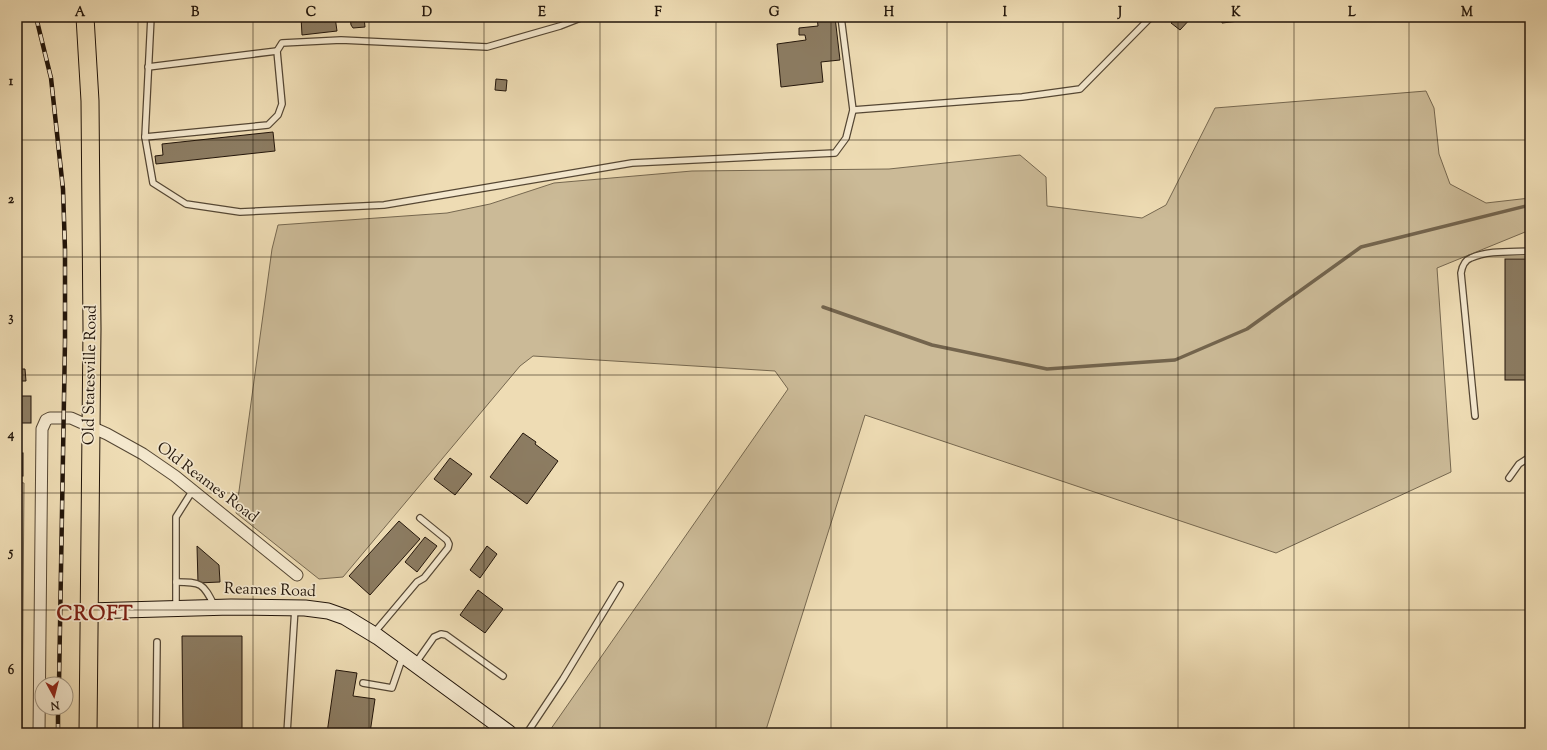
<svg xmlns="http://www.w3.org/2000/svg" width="1547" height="750" viewBox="0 0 1547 750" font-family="'Sorts Mill Goudy',serif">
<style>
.green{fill:#cbba97;stroke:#766850}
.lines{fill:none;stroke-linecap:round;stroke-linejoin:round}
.stream{stroke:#73644d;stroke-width:3.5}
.building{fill:#8c7c62;stroke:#22150a}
.service-casing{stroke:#554734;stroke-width:8}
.minor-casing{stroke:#554734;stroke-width:13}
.secondary-casing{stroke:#22150a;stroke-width:17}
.primary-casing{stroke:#22150a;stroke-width:19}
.service{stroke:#f4e8ce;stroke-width:5.5}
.minor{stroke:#f4e8ce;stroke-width:11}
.secondary{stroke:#f4e8ce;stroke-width:15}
.primary{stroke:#eedcb4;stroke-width:17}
.rail-casing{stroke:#22150a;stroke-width:4.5}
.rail{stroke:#f4e8ce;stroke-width:3;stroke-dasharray:9;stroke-linecap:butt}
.grid{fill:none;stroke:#22150a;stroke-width:1;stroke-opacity:0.55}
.labels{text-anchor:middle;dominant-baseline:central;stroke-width:3.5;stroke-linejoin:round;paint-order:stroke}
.street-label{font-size:16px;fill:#22150a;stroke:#f4e8ce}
.district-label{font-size:20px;font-weight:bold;letter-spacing:1px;fill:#7a1f14;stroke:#f4e8ce}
.neatline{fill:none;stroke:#22150a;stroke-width:1.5}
.grid-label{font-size:13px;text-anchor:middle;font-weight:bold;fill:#22150a}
</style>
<rect width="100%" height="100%" fill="#eedcb4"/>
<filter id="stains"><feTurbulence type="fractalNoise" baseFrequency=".005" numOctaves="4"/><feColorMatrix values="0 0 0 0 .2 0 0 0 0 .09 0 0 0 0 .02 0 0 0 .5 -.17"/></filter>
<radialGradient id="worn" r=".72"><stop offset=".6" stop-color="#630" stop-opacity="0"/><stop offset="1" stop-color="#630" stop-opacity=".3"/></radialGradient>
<g class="green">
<polygon points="1426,91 1434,108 1439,154 1450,184 1486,203 1530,198 1530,230 1437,268 1451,472 1276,553 865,415 765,733 548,733 788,389 775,371 533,356 520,366 343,577 319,579 236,513 272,249 278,225 447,213 490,204 554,183 692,171 889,169 1020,155 1046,177 1047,206 1142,218 1166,205 1215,108"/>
<polygon points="17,482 24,483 22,733 17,733"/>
</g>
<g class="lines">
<polyline class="stream" points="823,307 932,345 1047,369 1175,360 1247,329 1361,247 1530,205"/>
</g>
<g class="building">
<polygon points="301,17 335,17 337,31 302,35"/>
<polygon points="350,17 364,17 365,27 353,28 351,25"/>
<polygon points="437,17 462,17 462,19 439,21"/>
<polygon points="817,17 835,17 840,60 821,62 823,82 781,87 777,44 806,40 805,35 799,35 799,28 818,26"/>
<polygon points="1176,17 1192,17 1180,30 1171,23"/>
<polygon points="1221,17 1238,17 1239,21 1222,23"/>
<polygon points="496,79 507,80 506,91 495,90"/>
<polygon points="273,132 275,151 156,164 155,156 163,155 162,144"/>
<rect x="1505" y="259" width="25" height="121"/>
<polygon points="17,369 25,369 26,381 17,381"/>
<rect x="17" y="396" width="14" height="27"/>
<polygon points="523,433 536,442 535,444 558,461 527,504 490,477"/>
<rect x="17" y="453" width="6" height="23"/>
<polygon points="450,458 472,474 455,495 434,479"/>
<polygon points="399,521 420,539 370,595 349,576"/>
<polygon points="425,537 437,546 417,572 405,562"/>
<polygon points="197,546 219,565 220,582 198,583"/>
<polygon points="487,546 497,554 480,578 470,570"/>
<polygon points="478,590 503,609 485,633 460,615"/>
<polygon points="182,636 242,636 242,733 183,733"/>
<polygon points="336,670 357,673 353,696 375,699 370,733 327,733"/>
</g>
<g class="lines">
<g class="service-casing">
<g id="service">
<polyline points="151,17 145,137 268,125 278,115 282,104 277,51 282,43 341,40 487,47 560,26 583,17"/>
<polyline points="148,67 277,51"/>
<polyline points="853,110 1022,97 1080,89 1151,17"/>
<polyline points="145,137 153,183 186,204 240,212 384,205 632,163 835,153 846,138 853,110 841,17"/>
<path d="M1475 416 1461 273C1462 267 1465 260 1471 258 1488 250 1512 252 1530 251"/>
<polyline points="1509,478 1519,464 1530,457"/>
<path d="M176 582C201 582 203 583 214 605"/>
<polyline points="176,607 176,517 193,490"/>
<polyline points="374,633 417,582 424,578 448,548 449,544 447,540 420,518"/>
<polyline points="415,664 434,637 441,634 446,635 503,676"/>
<polyline points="363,683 392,688 403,656"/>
<polyline points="156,733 157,642"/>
<polyline points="287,733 295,608"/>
<polyline points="527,733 563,679 620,585"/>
</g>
</g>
<g class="minor-casing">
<polyline id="minor" points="39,733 42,429 46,420 50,418 71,418 107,434 143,454 175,476 297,575"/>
</g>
<g class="secondary-casing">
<polyline id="secondary" points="88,611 231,607 305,608 328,611 345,617 378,637 509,733"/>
</g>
<g class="primary-casing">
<polyline id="primary" points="85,17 90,101 92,329 88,733"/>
</g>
<use href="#service" class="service"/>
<use href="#minor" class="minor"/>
<use href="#secondary" class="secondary"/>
<use href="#primary" class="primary"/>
<g class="rail-casing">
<g id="rail">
<polyline points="36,17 51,78 63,189 65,250 65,341 59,684"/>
<polyline points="58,733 58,708"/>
</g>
</g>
<use href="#rail" class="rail"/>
</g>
<path class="grid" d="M138 17V733M253 17V733M369 17V733M484 17V733M600 17V733M716 17V733M831 17V733M947 17V733M1063 17V733M1178 17V733M1294 17V733M1409 17V733M17 140H1530M17 257H1530M17 375H1530M17 493H1530M17 610H1530"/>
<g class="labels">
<g class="street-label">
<text transform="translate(91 375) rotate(-89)">Old Statesville Road</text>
<text transform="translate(207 483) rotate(37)">Old Reames Road</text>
<text transform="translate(270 591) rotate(2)">Reames Road</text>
</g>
<g class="district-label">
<text x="95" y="615">CROFT</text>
</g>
</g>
<rect width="1547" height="750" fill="none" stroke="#eedcb4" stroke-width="44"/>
<g transform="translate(54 696) rotate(173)"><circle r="19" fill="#f4e8ce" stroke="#a09480"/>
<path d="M0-3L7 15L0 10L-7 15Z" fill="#8f2418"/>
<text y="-6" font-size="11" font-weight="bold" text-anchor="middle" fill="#22150a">N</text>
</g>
<rect x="22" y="22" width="1503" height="706" class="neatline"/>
<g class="grid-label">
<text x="80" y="16">A</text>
<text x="195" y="16">B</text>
<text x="311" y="16">C</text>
<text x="427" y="16">D</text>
<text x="542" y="16">E</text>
<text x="658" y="16">F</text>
<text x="774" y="16">G</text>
<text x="889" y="16">H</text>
<text x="1005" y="16">I</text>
<text x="1120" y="16">J</text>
<text x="1236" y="16">K</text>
<text x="1352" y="16">L</text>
<text x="1467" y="16">M</text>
<text x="11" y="85">1</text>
<text x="11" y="203">2</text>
<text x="11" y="321">3</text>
<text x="11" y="438">4</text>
<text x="11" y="556">5</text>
<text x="11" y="674">6</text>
</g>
<rect width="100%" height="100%" filter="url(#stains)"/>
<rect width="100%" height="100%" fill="url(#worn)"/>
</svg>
